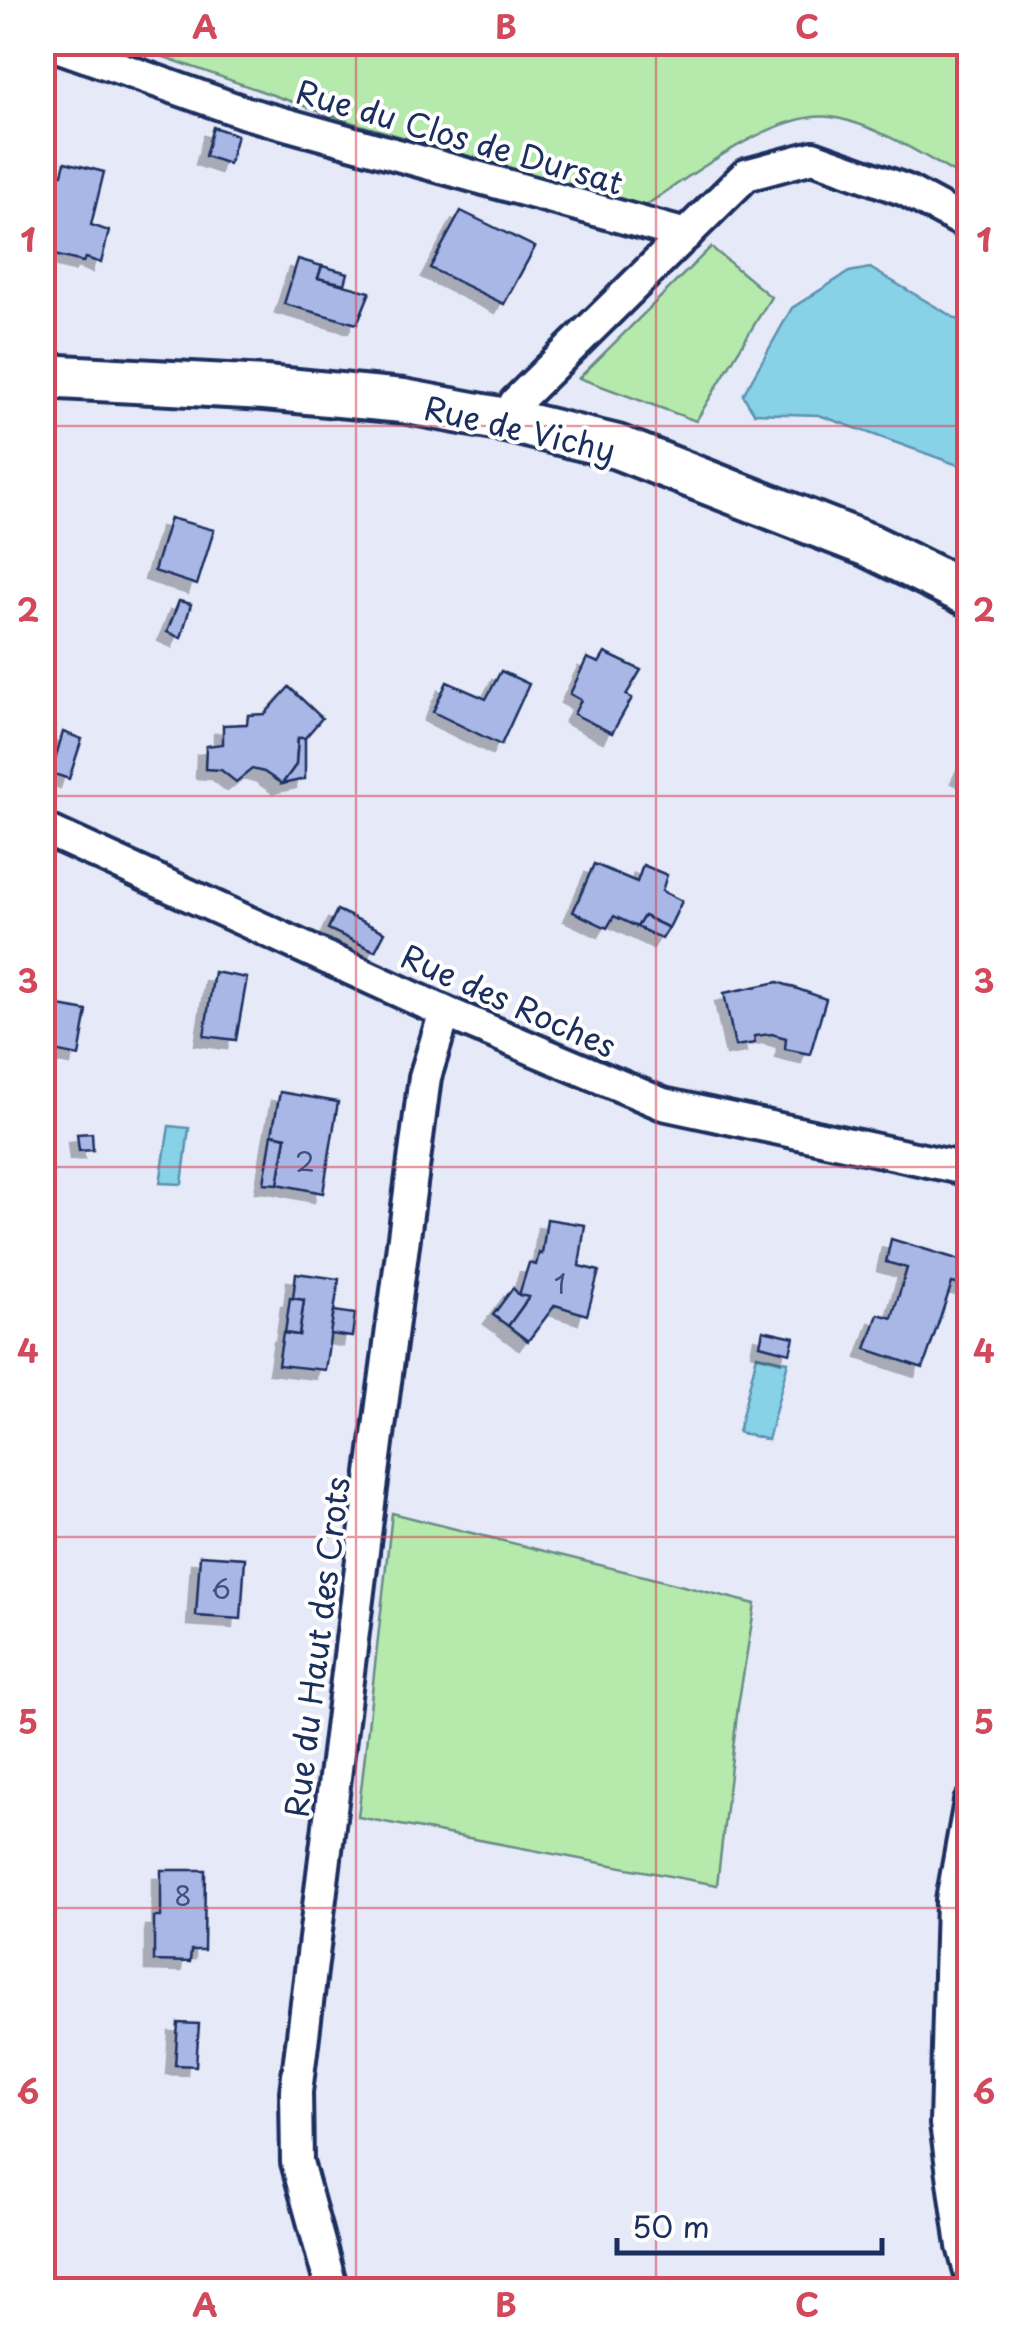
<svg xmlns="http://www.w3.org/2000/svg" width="1012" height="2333" viewBox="0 0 1012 2333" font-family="'Playpen Sans',sans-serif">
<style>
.green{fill:#b5eaac;stroke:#688c85;stroke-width:2.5}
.water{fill:#87d2e7;stroke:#5c91b0;stroke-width:2.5}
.building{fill:#a8b7e6;stroke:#1b2f5e;stroke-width:2.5;filter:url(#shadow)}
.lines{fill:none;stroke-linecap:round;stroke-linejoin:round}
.street-casing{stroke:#1b2f5e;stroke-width:38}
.secondary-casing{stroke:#1b2f5e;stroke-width:50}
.street{stroke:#fff;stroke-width:30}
.secondary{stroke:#fff;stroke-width:42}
.grid{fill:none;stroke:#d1495b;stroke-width:2.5;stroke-opacity:0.55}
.labels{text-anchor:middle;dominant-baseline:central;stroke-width:8;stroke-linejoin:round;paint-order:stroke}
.number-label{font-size:28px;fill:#3e5180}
.street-label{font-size:32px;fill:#1b2f5e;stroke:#fff}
.neatline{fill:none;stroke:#d1495b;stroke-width:4}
.grid-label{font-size:32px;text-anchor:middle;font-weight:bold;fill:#d1495b}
</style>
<defs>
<filter id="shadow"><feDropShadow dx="-9" dy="9" stdDeviation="0" flood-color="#0004"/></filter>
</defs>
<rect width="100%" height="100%" fill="#e5e9f8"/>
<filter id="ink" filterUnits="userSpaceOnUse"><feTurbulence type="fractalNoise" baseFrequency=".01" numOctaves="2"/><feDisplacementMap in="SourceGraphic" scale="20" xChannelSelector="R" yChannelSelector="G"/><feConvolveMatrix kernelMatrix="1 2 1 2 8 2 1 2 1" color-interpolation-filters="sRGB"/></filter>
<g filter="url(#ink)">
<g class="green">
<path d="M124 43H969V181C928 159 884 128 837 118 782 105 690 176 645 206L353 123Z"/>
<polygon points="711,247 771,297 696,421 579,378"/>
<polygon points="392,1513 755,1604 738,1706 717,1885 358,1817"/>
</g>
<g class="water">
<polygon points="870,268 965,324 969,330 969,469 819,415 754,413 743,395 792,308 849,272"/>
<polygon points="169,1126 189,1128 182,1184 160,1183"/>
<polygon points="757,1355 788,1362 768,1440 738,1432"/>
</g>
<g class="building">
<polygon points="213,127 237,135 229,164 205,156"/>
<polygon points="65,162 104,172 91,225 109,231 101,263 86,258 83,262 42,252 42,225 56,174 62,174"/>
<polygon points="461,211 535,247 504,304 430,268"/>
<polygon points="298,259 322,266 318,278 370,292 357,324 284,304"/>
<polygon points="322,266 348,273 345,284 318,278"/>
<polygon points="170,518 214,530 197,585 154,571"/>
<polygon points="179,601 191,604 181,638 167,632"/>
<polygon points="605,653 641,670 626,695 632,698 612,733 574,714 581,700 570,694 587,658 599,663"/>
<polygon points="501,671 529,684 501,745 433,712 447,682 486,699"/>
<polygon points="289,687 322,718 305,738 298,738 296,765 282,784 264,772 252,769 236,782 221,770 205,769 206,746 223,744 223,725 247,724 248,715 265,714"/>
<polygon points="63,732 82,739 69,779 51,773"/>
<polygon points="298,738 305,738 305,779 282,784 296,765"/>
<polygon points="967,759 970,760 970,779 960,774"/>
<polygon points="594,864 637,882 643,865 667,875 662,891 682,901 669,928 644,916 637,927 614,916 607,928 573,912"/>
<polygon points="42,907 49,908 42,940"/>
<polygon points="337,910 385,932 375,951 328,929"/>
<polygon points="644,916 669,928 662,939 637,927"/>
<polygon points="42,946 49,948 42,983"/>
<polygon points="214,972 247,978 236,1040 204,1036"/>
<polygon points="778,982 826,999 810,1054 785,1049 786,1038 772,1034 754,1036 755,1043 735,1046 724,993"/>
<polygon points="59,1006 87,1011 79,1056 50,1050"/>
<polygon points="280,1092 338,1102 323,1193 278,1184 286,1137 272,1134"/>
<polygon points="92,1133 93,1150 79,1151 77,1134"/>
<polygon points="272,1134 286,1137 278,1184 264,1183"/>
<polygon points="547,1219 585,1225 579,1266 599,1271 587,1315 555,1305 528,1341 508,1326 529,1297 519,1295 529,1263 536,1265 539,1253 542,1254"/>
<polygon points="891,1239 970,1263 970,1287 952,1283 923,1368 866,1349 878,1314 892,1318 907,1268 886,1262"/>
<polygon points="296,1273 339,1279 325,1370 278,1365 283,1333 299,1335 304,1300 293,1298"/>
<polygon points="513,1288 519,1295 529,1297 508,1326 493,1315"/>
<polygon points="290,1298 304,1300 299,1335 285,1333"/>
<polygon points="334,1311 355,1314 352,1337 330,1334"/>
<polygon points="763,1330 794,1337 790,1353 760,1345"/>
<polygon points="200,1555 245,1558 241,1619 196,1616"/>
<polygon points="161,1870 205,1870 204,1950 191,1950 190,1962 154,1961 154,1917 161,1917"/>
<polygon points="178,2023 199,2024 196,2066 175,2065"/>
</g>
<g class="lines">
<g class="street-casing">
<g id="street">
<polyline points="46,42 246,113 686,235"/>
<polyline points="510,421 515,403 746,175 813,157 905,190 970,225"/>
<polyline points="42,828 445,1012 663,1104 970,1170"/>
<polyline points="970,1802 952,1901 946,2124 963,2246 970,2272"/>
<polyline points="332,2290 297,2162 296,2092 366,1527 425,1077 445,1012"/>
</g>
</g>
<g class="secondary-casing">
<polyline id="secondary" points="42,376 265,388 403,401 510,421 617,447 868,545 970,595"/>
</g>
<use href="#street" class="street"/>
<use href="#secondary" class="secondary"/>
</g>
</g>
<path class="grid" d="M356 42V2290M656 42V2290M42 426H970M42 796H970M42 1167H970M42 1537H970M42 1908H970"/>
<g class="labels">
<g class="number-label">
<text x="305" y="1160">2</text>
<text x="560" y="1282">1</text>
<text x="221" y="1587">6</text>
<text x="183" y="1894">8</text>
</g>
<g class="street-label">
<text transform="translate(460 136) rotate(16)">Rue du Clos de Dursat</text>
<text transform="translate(520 428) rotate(13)">Rue de Vichy</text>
<text transform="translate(509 1000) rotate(24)">Rue des Roches</text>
<text transform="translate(316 1647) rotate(-83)">Rue du Haut des Crots</text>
</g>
</g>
<rect width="1012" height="2333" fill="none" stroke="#fff" stroke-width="110"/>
<path d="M617 2238v15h265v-15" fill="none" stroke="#1b2f5e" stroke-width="5"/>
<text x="632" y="2238" font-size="30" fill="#1b2f5e" stroke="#ffffff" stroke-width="8" paint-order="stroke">50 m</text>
<rect x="55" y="55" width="902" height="2223" class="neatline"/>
<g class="grid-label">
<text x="205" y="39">A</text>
<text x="506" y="39">B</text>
<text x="807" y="39">C</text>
<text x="28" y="252">1</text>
<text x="984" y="252">1</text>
<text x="28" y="622">2</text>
<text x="984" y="622">2</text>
<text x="28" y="993">3</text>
<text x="984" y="993">3</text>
<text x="28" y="1363">4</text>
<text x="984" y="1363">4</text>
<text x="28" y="1734">5</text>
<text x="984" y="1734">5</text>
<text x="28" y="2104">6</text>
<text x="984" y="2104">6</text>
<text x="205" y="2317">A</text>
<text x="506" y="2317">B</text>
<text x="807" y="2317">C</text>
</g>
</svg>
